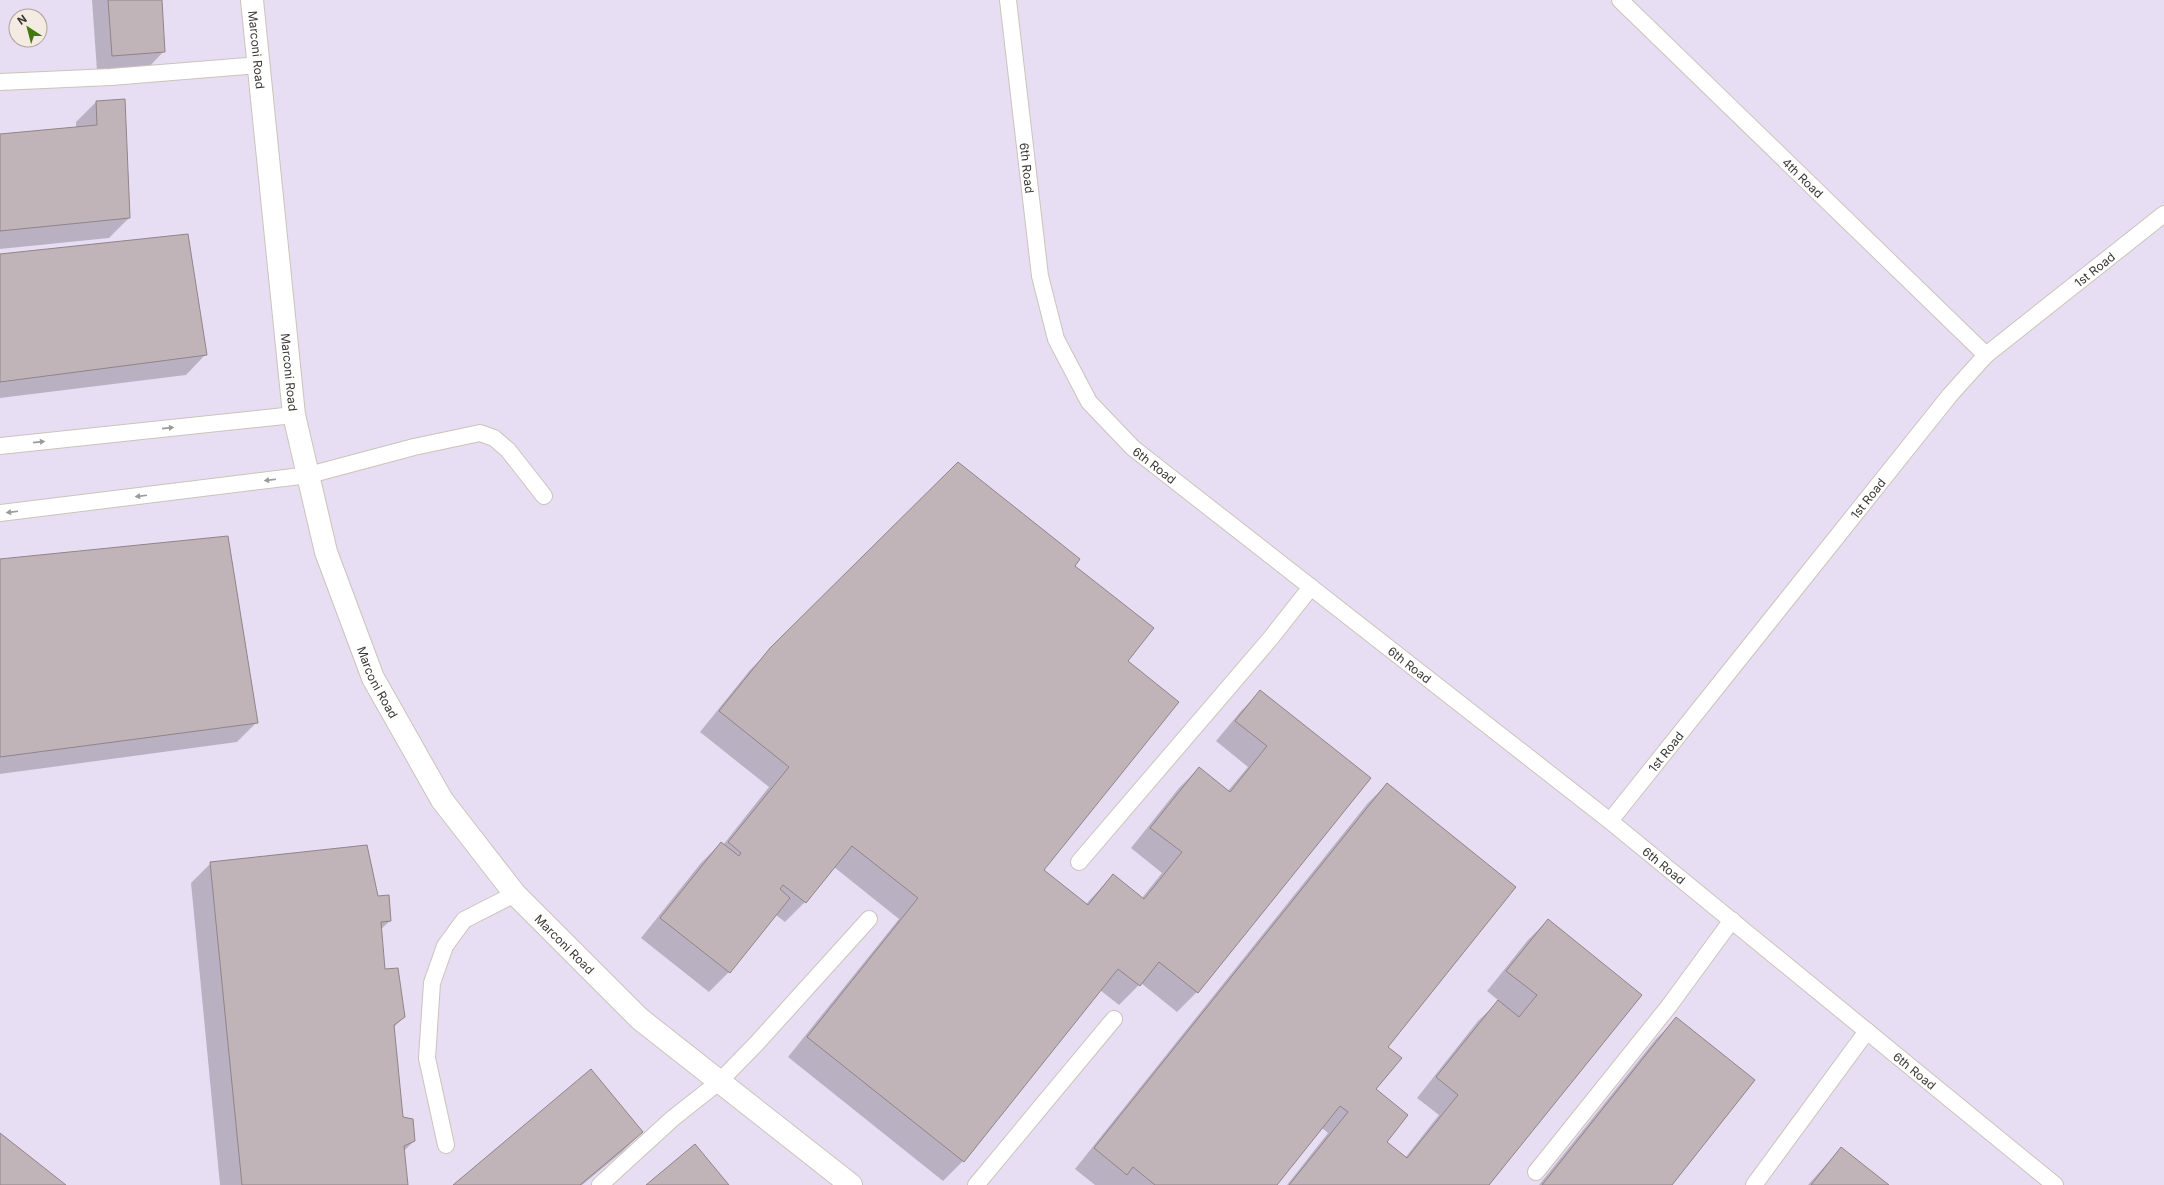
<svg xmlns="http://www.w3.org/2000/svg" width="2164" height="1185" viewBox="0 0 2164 1185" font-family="Inter,sans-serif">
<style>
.industrial{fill:#e8def3;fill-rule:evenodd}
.shadow{fill:#0003}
.building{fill:#c1b4b8;stroke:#908488}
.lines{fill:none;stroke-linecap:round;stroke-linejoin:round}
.service-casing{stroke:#ccc3ba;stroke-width:18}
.minor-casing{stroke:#ccc3ba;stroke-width:24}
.service{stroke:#fff;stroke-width:16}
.minor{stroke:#fff;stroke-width:22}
.oneway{fill:#9c9b99}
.labels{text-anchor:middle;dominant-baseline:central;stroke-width:3;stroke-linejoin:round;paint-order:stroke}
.street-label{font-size:12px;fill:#3a3733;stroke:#f4ebe2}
</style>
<rect width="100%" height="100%" fill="#f4ebe2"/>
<path class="industrial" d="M0 0H2164V1185H0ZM16 16H40V40H16Z"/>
<g class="shadow">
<polygon points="92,0 161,0 164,51 149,67 97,71"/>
<polygon points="96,102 129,218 109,238 0,249 0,135 76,128 76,122"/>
<polygon points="0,255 206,354 186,375 0,398"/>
<polygon points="958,463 1074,566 1127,661 1042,870 1086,904 1113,875 1142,898 1162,873 1131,848 1179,788 1199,768 1228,791 1248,767 1216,741 1241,711 1261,691 1369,778 1197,992 1177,1012 1141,983 1119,1005 1100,990 963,1161 943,1181 788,1057 899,919 834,867 805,902 785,922 776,915 729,972 709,992 641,938 701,863 721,843 723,845 769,787 700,732 750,670"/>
<polygon points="0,560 257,722 237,742 0,774"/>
<polygon points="1387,784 1386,1047 1375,1089 1386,1142 1405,1158 1439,1115 1417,1098 1478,1021 1499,1001 1487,991 1528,940 1548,920 1640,995 1488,1185 1287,1185 1328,1133 1322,1128 1276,1185 1095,1185 1075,1169 1367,804"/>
<polygon points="211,863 377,897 390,921 380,930 384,971 404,1017 393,1028 402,1118 414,1141 404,1151 407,1185 220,1185 191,883"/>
<polygon points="1676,1019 1670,1185 1539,1185 1656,1039"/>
<polygon points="642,1132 622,1152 582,1185 454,1185"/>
<polygon points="1841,1148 1887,1185 1808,1185"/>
</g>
<g class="building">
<polygon points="108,0 162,0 165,52 112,56"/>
<polygon points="125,99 130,218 0,231 0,134 97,125 96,101"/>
<polygon points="188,234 207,355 0,382 0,254"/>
<polygon points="958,462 1080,559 1075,566 1154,628 1128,661 1179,702 1044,870 1088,905 1113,874 1144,899 1182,852 1150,828 1199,767 1230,792 1267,746 1235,721 1260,690 1371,778 1198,993 1159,962 1140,986 1118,969 964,1162 807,1037 918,898 852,846 806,903 783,885 780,889 790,898 730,973 660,918 721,842 739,856 741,853 728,842 789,767 719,711 770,648"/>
<polygon points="228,536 258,723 0,757 0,559"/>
<polygon points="1387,783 1516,887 1388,1047 1402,1058 1376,1089 1408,1115 1387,1142 1407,1158 1458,1095 1436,1077 1498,1000 1519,1017 1537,995 1506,971 1548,919 1642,995 1489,1185 1289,1185 1348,1112 1340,1106 1277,1185 1155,1185 1133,1167 1127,1175 1094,1148"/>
<polygon points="367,845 378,896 389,895 391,921 381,922 385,969 398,968 405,1017 394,1025 403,1117 413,1119 415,1141 404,1146 408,1185 242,1185 210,862"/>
<polygon points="1676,1017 1755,1080 1672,1185 1542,1185"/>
<polygon points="591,1069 643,1132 580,1185 453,1185"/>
<polygon points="0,1133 66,1185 0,1185"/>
<polygon points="695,1144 729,1185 646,1185"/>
<polygon points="1841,1147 1889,1185 1811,1185"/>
</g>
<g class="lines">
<g class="service-casing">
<g id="service">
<path id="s1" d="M1008 0 1040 276 1056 339 1089 402 1133 448 1610 821 2055 1185"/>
<path id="s2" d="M1620 0 1986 355"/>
<polyline points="0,82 111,77 258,65"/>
<polyline points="0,446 294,415"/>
<polyline points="0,513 309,475 414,447 480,433 494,438 508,450 544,496"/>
<path id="s3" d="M1610 821 1950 395 1986 355 2164 214"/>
<polyline points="1079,862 1270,639 1311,587"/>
<polyline points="446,1145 427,1058 432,983 445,946 464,920 515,894"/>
<polyline points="1536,1172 1669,1006 1732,920"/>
<polyline points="600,1185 672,1119 720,1081 757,1043 869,919"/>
<polyline points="976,1185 1114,1019"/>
<polyline points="1754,1185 1867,1031"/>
</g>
</g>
<g class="minor-casing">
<g id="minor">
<path id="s4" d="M252 0 294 415 326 552 373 678 442 800 515 894 640 1019 851 1185"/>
</g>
</g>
<use href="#service" class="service"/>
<use href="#minor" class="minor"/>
</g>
<defs><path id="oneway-solid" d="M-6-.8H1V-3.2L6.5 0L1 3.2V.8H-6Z"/></defs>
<g class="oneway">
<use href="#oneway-solid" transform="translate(168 428) rotate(-6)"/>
<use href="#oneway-solid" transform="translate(39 442) rotate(-6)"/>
<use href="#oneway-solid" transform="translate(270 480) rotate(173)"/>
<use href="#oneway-solid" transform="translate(141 496) rotate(173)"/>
<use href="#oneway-solid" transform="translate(12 512) rotate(173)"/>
</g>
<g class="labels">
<g class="street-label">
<text stroke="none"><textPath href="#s4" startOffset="50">Marconi Road</textPath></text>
<text stroke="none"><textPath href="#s1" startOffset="169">6th Road</textPath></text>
<text stroke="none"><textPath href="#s2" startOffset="255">4th Road</textPath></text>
<text stroke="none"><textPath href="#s3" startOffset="737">1st Road</textPath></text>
<text stroke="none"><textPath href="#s4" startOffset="374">Marconi Road</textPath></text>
<text stroke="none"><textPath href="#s1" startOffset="505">6th Road</textPath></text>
<text stroke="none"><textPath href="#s3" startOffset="413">1st Road</textPath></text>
<text stroke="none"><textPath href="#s1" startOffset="829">6th Road</textPath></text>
<text stroke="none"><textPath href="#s4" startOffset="698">Marconi Road</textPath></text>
<text stroke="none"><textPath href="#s3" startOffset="89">1st Road</textPath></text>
<text stroke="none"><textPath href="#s1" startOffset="1153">6th Road</textPath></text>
<text stroke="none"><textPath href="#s4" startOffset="1022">Marconi Road</textPath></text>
<text stroke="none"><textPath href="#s1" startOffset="1477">6th Road</textPath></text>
</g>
</g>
<g transform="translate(28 28) rotate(324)"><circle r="19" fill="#f4ebe2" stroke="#aaa39c"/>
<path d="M0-3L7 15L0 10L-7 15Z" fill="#41790d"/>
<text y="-6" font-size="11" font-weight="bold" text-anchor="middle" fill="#3a3733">N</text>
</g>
</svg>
